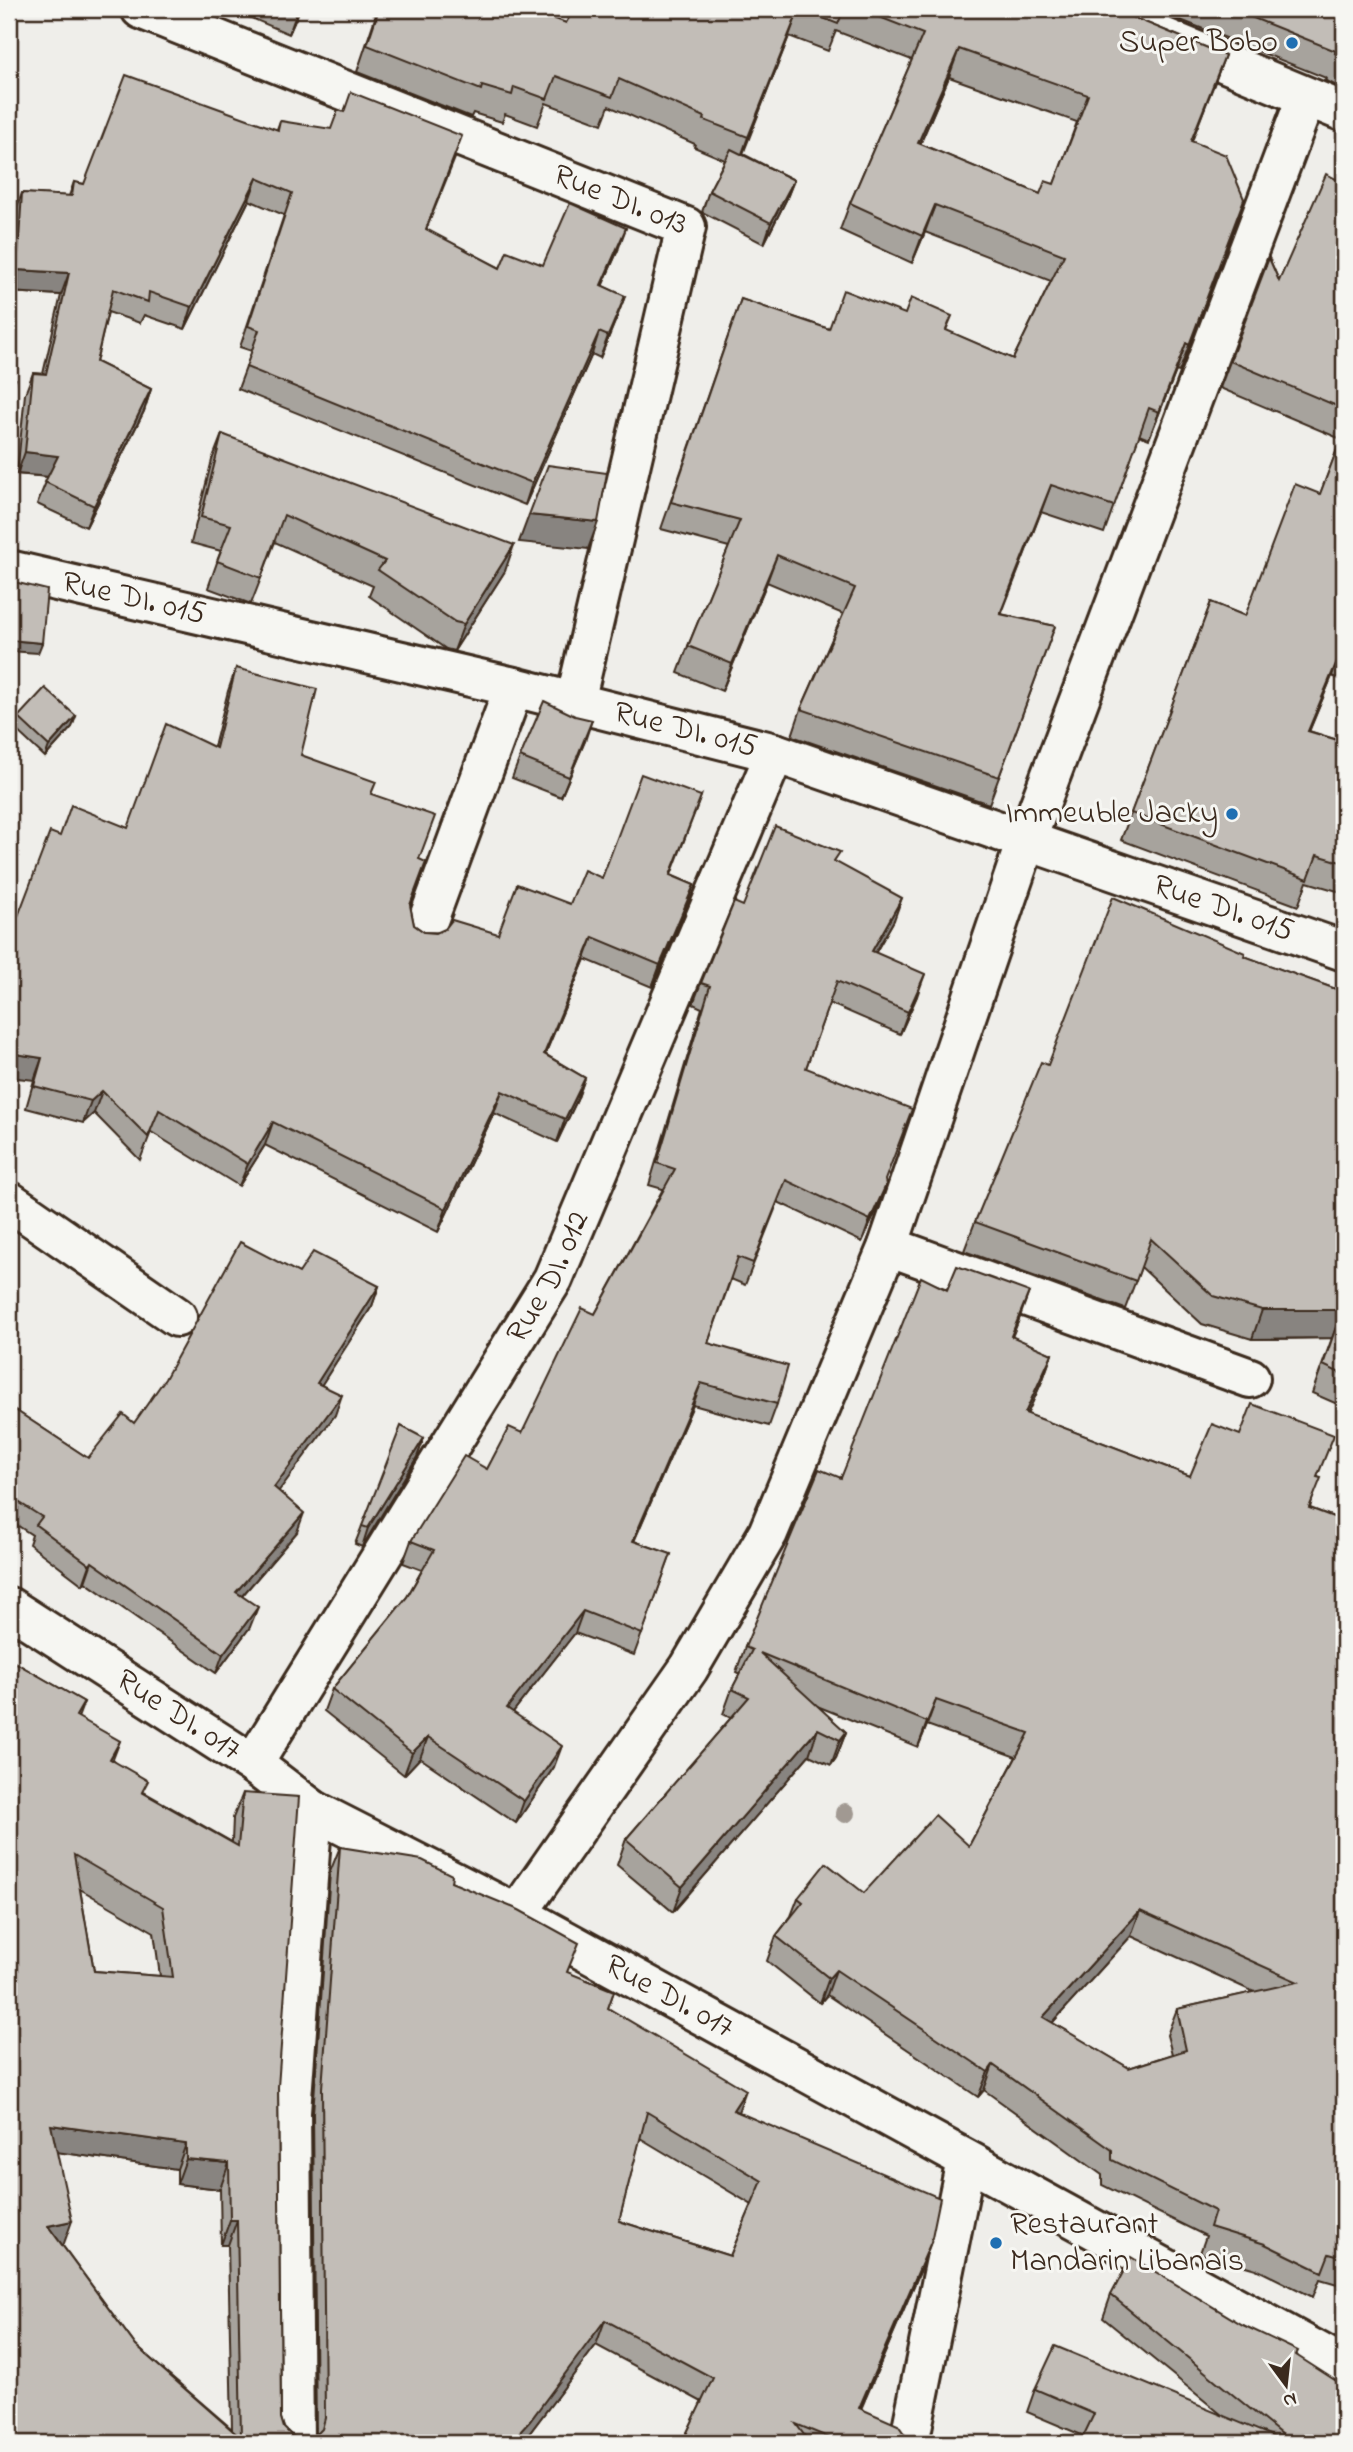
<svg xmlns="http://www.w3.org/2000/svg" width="1353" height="2452" viewBox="0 0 1353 2452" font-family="'Indie Flower',sans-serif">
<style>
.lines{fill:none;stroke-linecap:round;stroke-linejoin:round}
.minor-casing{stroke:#3b2a1e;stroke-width:44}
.minor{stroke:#f6f6f2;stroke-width:38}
.tree{fill:#a19992}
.wall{fill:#a7a39d;stroke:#3b2a1e;stroke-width:2;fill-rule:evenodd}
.shaded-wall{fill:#888480;stroke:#3b2a1e;stroke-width:2}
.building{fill:#c2bdb7;stroke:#3b2a1e;stroke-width:2;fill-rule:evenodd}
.poi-dot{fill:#1f6fb2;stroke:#f6f6f2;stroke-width:2.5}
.labels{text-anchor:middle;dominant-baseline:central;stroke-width:6;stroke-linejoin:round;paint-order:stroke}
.poi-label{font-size:32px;fill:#3b2a1e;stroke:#f6f6f2;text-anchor:end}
.street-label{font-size:32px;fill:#3b2a1e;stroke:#f6f6f2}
</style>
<rect width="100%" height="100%" fill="#efeeea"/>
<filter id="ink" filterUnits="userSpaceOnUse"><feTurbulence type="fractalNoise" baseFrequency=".0143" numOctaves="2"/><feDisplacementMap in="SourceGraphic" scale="14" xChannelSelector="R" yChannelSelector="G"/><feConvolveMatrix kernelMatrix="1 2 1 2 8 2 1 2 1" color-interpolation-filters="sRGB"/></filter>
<g filter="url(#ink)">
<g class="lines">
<g class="minor-casing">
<g id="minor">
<path id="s1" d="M141 9 686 227 575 702"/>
<polyline points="1095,9 1344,112"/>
<path id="s2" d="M9 570 514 687 775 753 1344 951"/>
<polyline points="423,934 514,687"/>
<polyline points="9,1201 177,1317"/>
<polyline points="888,1246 1250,1378"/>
<path id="s3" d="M9 1607 253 1764 313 1810 517 1914 1344 2366"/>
<path id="s4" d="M253 1764 553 1279 775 753"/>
<polyline points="517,1914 689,1668 768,1533 888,1246 1026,841 1306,98"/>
<polyline points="294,2443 291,2112 313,1810"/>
<polyline points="909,2443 966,2160"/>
</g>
</g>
<use href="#minor" class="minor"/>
</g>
<circle class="tree" cx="845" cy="1813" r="10"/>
<g class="wall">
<polygon points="230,9 300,9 289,34"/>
<path d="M361 9H528L566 23 574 9H1113L1225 55 1192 141 1244 199 1179 372 1176 371 1149 439 1139 435 1104 533 1041 512 1001 614 1055 626 989 804 792 736 801 709 843 614 767 582 722 691 678 673 688 646 729 547 661 529 741 299 829 329 947 331 1013 359 1051 281 925 232 912 263 840 230 850 203 912 60 836 31 828 51 789 36 743 154 794 180 786 200 764 244 702 212 709 191 725 160 694 147 695 144 609 106 602 124 546 103 537 126 505 114 502 122 473 113 471 117 357 72 376 15ZM949 77 1077 122 1054 184 1040 194 920 144Z"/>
<polygon points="1153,9 1344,9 1344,90 1325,80 1326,78"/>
<polygon points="280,121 455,158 426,230 500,268 543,265 618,250 602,286 625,296 617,317 600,358 592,354 525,505 238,389 252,351 240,347 284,215 249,200 185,329 144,315 140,323 108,312 96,362 151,389 144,411 86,527 37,504 48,477 17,474 25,394 33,373 43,374 61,295 9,292 14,215 22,193 69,196 74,182 84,184 277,129"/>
<polygon points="1344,172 1344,681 1332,676 1309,731 1344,742 1344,893 1307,882 1298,906 1121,840 1211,602 1245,616 1320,494 1341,439 1220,388 1269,258 1279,281 1340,181"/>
<polygon points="222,434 505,571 454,651 446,649 369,596 373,586 275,542 251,604 208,588 221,551 191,543 212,460"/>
<polygon points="236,668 301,755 371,794 419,859 410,906 414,925 424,932 498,934 570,904 701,796 671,875 694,885 686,907 652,987 585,959 545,1054 585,1078 577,1100 557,1142 494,1113 438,1232 265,1145 239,1186 151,1132 140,1160 94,1113 83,1123 26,1108 34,1080 60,836 128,828 214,747 228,691"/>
<polygon points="76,716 72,727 45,757 14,728 18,717"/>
<polygon points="585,741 561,797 512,778 520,757"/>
<polygon points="836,862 894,920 875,953 917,996 900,1034 829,1003 806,1068 885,1180 886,1185 878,1207 862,1242 778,1202 745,1285 731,1279 708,1343 777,1404 769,1426 693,1405 634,1541 671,1554 634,1655 575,1633 513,1712 554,1767 516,1823 420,1758 404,1775 324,1711 332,1689 407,1597 422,1570 403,1563 411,1541 487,1469 522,1433 595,1314 663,1189 649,1185 702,1008 693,1004 701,983 743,906"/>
<polygon points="1244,956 1344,992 1344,1407 1312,1393 1332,1338 1252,1339 1202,1324 1141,1267 1125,1309 964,1251 975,1222 1048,1065"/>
<polygon points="299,1273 379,1286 372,1306 321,1385 335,1415 278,1491 297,1532 242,1596 250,1627 216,1673 85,1582 83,1585 29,1544 32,1535 9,1520 9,1406 88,1458 134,1423"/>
<path d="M947 1290 1020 1317 1012 1337 1052 1354 1043 1379 1027 1414 1190 1476 1318 1477 1310 1508 1344 1521V2286L1320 2279 1313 2297 1256 2269 1200 2253 1206 2236 1102 2185V2175L984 2090 978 2097 827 1995 820 2003 767 1961 776 1936 791 1916 798 1898 864 1893 969 1846 1016 1757 927 1725 918 1747 817 1706 846 1732 836 1758 831 1765 809 1755 673 1912 617 1865 626 1839 731 1718 723 1714 732 1689 740 1674 736 1672 745 1647ZM1131 1936 1254 1992 1177 2009 1167 2035 1172 2054 1129 2068 1052 2023Z"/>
<polygon points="424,1438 417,1457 362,1547 355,1544 362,1526"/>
<path d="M9 1659 84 1702 78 1718 113 1760 144 1792 232 1842 233 1818 243 1793 278 2087 281 2418 284 2428 292 2436 303 2440 314 2437 316 2435 313 2113 330 1872 340 1847 451 1882 568 1973 614 1991 608 2008 738 2112 922 2267 861 2409 903 2443H682L702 2402 596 2345 522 2443H9ZM80 1889 154 1932 160 1976 94 1971ZM640 2138 752 2205 730 2256 619 2221ZM57 2152 177 2169V2184L220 2189 221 2245H228L232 2429 136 2346 63 2246Z"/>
<polygon points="1111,2295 1243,2325 1297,2355 1344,2443 1080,2443 1084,2436 1027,2412 1035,2389 1222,2415 1103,2318"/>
</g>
<g class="shaded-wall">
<polygon points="298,9 300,9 289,34"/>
<polygon points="799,9 789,36 738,165 748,137"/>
<polygon points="959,49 949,77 909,170 918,143"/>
<polygon points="1225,55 1215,82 1181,168 1191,141"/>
<polygon points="257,178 249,200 185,329 192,307"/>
<polygon points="794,180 786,200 764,244 771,223"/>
<polygon points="935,205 925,232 912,263 922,236"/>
<polygon points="626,228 618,250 593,307 601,285"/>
<polygon points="17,270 69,273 61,295 9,292"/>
<polygon points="625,296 617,317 600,358 608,336"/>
<polygon points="599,332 592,354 525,505 532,483"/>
<polygon points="1186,343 1176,371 1149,439 1159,412"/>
<polygon points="151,389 144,411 86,527 94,506"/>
<polygon points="25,452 58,456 50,477 17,474"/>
<polygon points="1051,485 1041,512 991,641 1000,614"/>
<polygon points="529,515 598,522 588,549 519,542"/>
<polygon points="514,545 505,571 454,651 464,624"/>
<polygon points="777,555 767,582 722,691 732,664"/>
<polygon points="9,640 42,643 38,653 9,651"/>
<polygon points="1342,649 1332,676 1298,758 1308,731"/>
<polygon points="76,716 72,727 45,757 49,746"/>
<polygon points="592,720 585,741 561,797 569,777"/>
<polygon points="694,885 686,907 652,987 660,965"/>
<polygon points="902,898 894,920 864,973 872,951"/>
<polygon points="593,937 585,959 536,1076 544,1054"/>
<polygon points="925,974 917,996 900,1034 908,1012"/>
<polygon points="9,1053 42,1058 34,1080 9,1077"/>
<polygon points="585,1078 577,1100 557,1142 565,1119"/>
<polygon points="102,1091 94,1113 83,1123 91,1101"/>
<polygon points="502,1091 494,1113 438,1232 446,1209"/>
<polygon points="273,1122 265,1145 239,1186 248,1164"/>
<polygon points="886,1185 878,1207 862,1242 870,1220"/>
<polygon points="379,1286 372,1306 310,1403 317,1383"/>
<polygon points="1029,1292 1020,1317 1001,1362 1011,1336"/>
<polygon points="1262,1310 1342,1310 1332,1338 1252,1339"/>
<polygon points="1052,1354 1043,1379 1016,1439 1025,1413"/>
<polygon points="701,1383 693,1405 625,1562 633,1541"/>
<polygon points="342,1395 335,1415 267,1507 274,1487"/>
<polygon points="424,1438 417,1457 362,1547 368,1528"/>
<polygon points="304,1513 297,1532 229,1611 236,1592"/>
<polygon points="92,1562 85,1582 83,1585 90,1565"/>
<polygon points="258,1607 250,1627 216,1673 223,1654"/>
<polygon points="583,1611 575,1633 499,1730 507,1708"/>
<polygon points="936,1700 927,1725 918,1747 927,1722"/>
<polygon points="818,1729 809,1755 673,1912 682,1887"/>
<polygon points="846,1732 836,1758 831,1765 840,1740"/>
<polygon points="428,1737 420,1758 404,1775 412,1753"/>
<polygon points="120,1741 110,1767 110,1759"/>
<polygon points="562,1746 554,1767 516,1823 524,1801"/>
<polygon points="1140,1911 1131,1936 1034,2043 1043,2017"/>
<polygon points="836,1970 827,1995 820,2003 829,1978"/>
<polygon points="993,2065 984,2090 978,2097 988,2072"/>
<polygon points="746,2090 737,2115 733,2110"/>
<polygon points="51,2125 186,2144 177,2169 42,2150"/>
<polygon points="186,2159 229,2163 220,2189 177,2184"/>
<polygon points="230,2220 237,2220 228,2245 221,2245"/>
<polygon points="72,2221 63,2246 48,2226"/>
<polygon points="931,2242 922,2267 850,2433 859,2408"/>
<polygon points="605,2320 596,2345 522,2443 510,2443"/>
</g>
<g class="building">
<polygon points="379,9 528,9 566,23 574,9 799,9 748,137 704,120 705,117 619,79 612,97 556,76 547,99 514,87 512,95 482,86 481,90 367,45"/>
<polygon points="800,9 844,9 838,24"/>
<path d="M859 9H1113L1225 55 1191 141 1226 155 1244 199 1189 345 1186 343 1159 412 1149 408 1114 506 1051 485 1000 614 1055 626 999 777 801 709 855 588 777 555 732 664 688 646 740 520 671 502 741 299 829 329 843 290 905 314 911 298 952 316 946 330 1013 359 1064 255 935 205 922 236 850 203 923 34ZM959 49 1088 95 1054 184 1045 181 1040 194 918 143Z"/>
<polygon points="1231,9 1344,9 1344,58 1335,53 1336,51"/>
<polygon points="126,75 278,130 280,121 331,129 338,110 344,112 351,92 462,136 426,229 500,268 507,251 543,265 570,203 626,228 601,285 625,296 608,336 599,332 532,483 246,367 259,330 248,326 292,193 257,178 192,307 149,292 148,302 113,289 96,362 151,389 94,506 45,482 58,456 25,452 33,373 46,374 69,273 17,270 22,193 72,196 74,182 84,184"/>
<polygon points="731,149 794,180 771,223 709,191"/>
<polygon points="1344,172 1344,409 1230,361 1269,258 1279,281 1326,174 1340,181"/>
<polygon points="9,378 16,379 9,398"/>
<polygon points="1344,431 1344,650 1342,649 1308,731 1344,742 1344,863 1317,855 1308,879 1131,813 1211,602 1245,616 1295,484 1320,494"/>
<polygon points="222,434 514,545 464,624 455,622 378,570 385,561 284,515 261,578 217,561 231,525 201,517"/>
<polygon points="548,465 607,473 598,522 529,515"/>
<polygon points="10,581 47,590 42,643 9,640"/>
<polygon points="236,668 317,689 301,755 376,782 371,794 435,816 419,859 426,862 410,905 414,925 424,932 436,933 445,929 452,920 498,934 517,884 570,904 584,870 602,878 641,774 701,796 670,875 694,885 660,965 593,937 544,1054 585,1078 565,1119 502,1091 446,1209 273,1122 248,1164 159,1110 148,1137 102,1091 91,1101 34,1086 42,1058 9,1053 9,940 50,832 60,836 71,805 128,828 166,724 216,748"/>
<polygon points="45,688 76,716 49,746 18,717"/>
<polygon points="544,701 575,716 592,720 569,777 520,757"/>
<polygon points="775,826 840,852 834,861 902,898 872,951 925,974 908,1012 837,981 806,1068 912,1109 885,1180 886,1185 870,1220 786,1180 753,1263 738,1257 708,1343 788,1366 777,1404 701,1383 633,1541 671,1554 642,1634 583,1611 507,1708 562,1746 524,1801 428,1737 412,1753 332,1689 407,1597 434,1550 411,1541 464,1456 487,1469 509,1427 522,1433 582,1308 595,1314 675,1169 657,1163 710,986 701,983 734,902 743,906"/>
<polygon points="1113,897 1245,953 1244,956 1344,992 1344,1375 1323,1365 1342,1310 1262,1310 1213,1296 1151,1239 1136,1281 975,1222 1041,1062 1048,1065"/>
<polygon points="240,1242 299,1273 313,1252 379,1286 317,1383 342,1395 274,1487 304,1513 236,1592 258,1607 223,1654 92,1562 90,1565 36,1525 42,1517 9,1496 9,1406 88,1458 123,1414 134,1423 165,1379"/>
<path d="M957 1266 1029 1292 1011 1336 1052 1354 1025 1413 1190 1476 1212 1424 1240 1435 1252 1404 1334 1435 1317 1477 1321 1478 1309 1508 1344 1521V2258L1329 2254 1322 2272 1265 2244 1210 2227 1215 2211 1112 2160V2150L993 2065 988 2072 836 1970 829 1978 776 1936 803 1902 798 1898 826 1863 864 1893 935 1815 969 1846 1029 1733 936 1700 927 1722 760 1653 846 1732 840 1740 818 1729 682 1887 626 1839 749 1697 732 1689 752 1650 745 1647 819 1469 841 1478 921 1277 947 1290ZM1140 1911 1298 1982 1177 2009 1186 2050 1129 2068 1043 2017Z"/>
<polygon points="401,1426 424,1438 368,1528 362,1526"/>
<path d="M9 1659 84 1702 76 1716 120 1741 110 1759 148 1781 142 1792 238 1846 243 1793 299 1797 278 2087 281 2418 284 2428 292 2436 303 2440 314 2437 322 2429 325 2418 322 2088 340 1847 422 1860 452 1875 451 1882 519 1910 579 1943 567 1972 614 1991 608 2008 746 2090 733 2110 940 2198 931 2242 859 2408 898 2425 905 2435 902 2443H842L796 2424 810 2443H682L713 2378 605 2320 530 2421 510 2443H9ZM74 1855 163 1907 173 1977 94 1971ZM647 2112 762 2181 730 2256 619 2221ZM51 2125 186 2144V2159L229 2163 230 2220H237L241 2438 136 2346 48 2226 72 2221Z"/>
<polygon points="1131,2257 1243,2325 1298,2351 1296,2355 1344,2386 1344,2443 1292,2443 1111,2295"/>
<polygon points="1055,2346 1289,2443 1080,2443 1094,2414 1035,2389"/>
</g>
</g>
<g class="poi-dot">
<circle cx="1292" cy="43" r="7"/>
<circle cx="1232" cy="814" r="7"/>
<circle cx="996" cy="2243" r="7"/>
</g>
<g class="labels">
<g class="poi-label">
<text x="1278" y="43">Super Bobo</text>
<text x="1218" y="814">Immeuble Jacky</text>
<text x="1010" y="2225" text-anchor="start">Restaurant<tspan x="1010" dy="37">Mandarin Libanais</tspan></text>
</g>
<g class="street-label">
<text stroke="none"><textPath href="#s1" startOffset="516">Rue DI. 013</textPath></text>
<text stroke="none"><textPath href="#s2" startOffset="128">Rue DI. 015</textPath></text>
<text stroke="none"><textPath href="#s2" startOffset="695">Rue DI. 015</textPath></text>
<text stroke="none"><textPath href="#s2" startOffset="1262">Rue DI. 015</textPath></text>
<text stroke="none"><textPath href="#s4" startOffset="570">Rue DI. 012</textPath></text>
<text stroke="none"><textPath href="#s3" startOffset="201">Rue DI. 017</textPath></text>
<text stroke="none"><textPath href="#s3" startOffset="768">Rue DI. 017</textPath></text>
</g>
</g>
<rect width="1353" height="2452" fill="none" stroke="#f6f6f2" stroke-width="35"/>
<rect x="18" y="18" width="1318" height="2417" fill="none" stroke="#3b2a1e" stroke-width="2.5" filter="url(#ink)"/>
<g transform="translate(1286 2385) rotate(165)" stroke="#f6f6f2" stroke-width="5" paint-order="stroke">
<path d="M0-5L12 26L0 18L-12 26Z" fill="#3b2a1e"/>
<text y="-10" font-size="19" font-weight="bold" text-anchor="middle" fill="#3b2a1e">N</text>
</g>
</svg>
